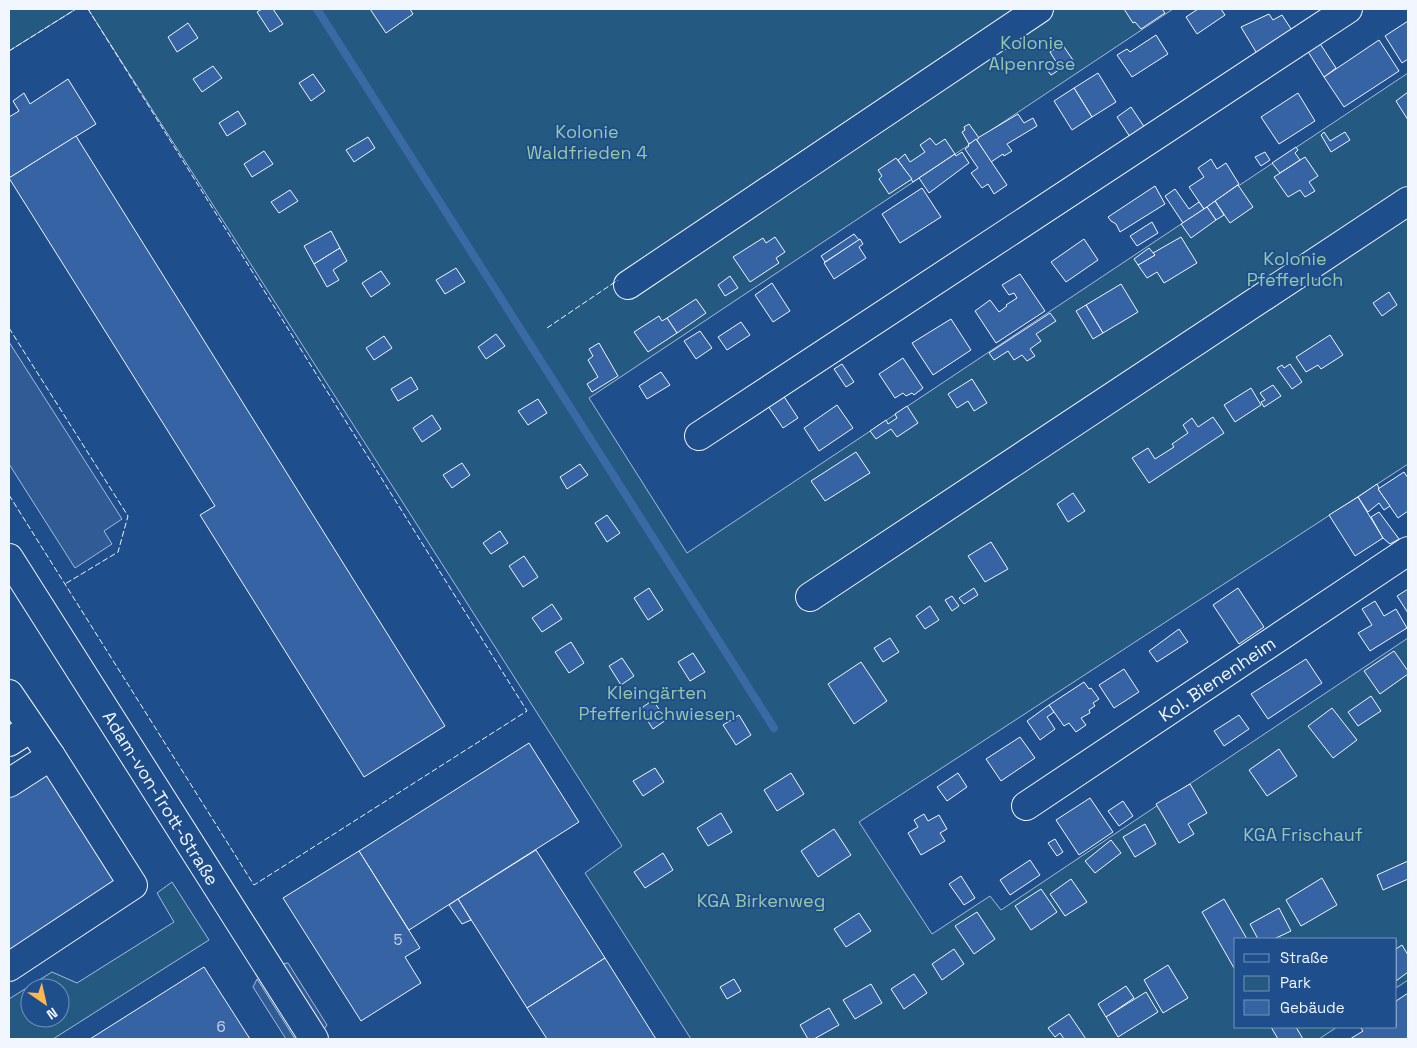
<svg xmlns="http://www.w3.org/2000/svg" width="1417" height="1048" viewBox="0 0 1417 1048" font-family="'Space Grotesk',sans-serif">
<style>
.green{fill:#245a82;stroke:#a8bbd7;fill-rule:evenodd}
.parking{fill:#305b95;stroke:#a8bbd7}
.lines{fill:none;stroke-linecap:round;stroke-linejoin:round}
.stream{stroke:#3b69a3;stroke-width:8}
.building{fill:#3563a3;stroke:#f2f6ff}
.minor-casing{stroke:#f2f6ff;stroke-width:30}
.minor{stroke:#1f4e8c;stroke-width:28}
.fence{stroke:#f2f6ff;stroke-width:1;stroke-dasharray:6 2.5;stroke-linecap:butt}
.labels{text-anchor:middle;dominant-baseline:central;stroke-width:4;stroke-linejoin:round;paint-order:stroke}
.number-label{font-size:15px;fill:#c3d1e8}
.park-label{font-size:18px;fill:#97c8a6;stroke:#1f4e8c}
.street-label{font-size:18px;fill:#f2f6ff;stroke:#1f4e8c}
</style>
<rect width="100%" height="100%" fill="#1f4e8c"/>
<g class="green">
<polygon points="9,9 76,9 9,51"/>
<polygon points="88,9 1173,9 589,398 687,553 1408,73 1408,464 859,822 932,934 990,896 1001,910 1408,638 1408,980 1396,988 1396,939 1236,939 1236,1027 1337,1027 1319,1039 691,1039 585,873 622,846"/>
<path d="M172 882 209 940 53 1039H9V999L52 972 77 983 174 922 157 893ZM30 988H60V1018H30Z"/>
</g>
<g class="parking">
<polygon points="9,342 122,519 104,531 112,544 75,568 9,464"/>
<polygon points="288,963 327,1025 322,1032 280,964"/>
<polygon points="257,979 295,1039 286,1039 253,987"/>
</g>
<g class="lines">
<polyline class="stream" points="317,9 774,728"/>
</g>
<g class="building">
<polygon points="262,9 273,9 283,24 270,32 257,12"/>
<polygon points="370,9 410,9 413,14 386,33"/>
<polygon points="1124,9 1162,9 1165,13 1141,29 1135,22 1133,23"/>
<polygon points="1198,9 1221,9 1225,15 1197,34 1186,17"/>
<polygon points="1269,14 1273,20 1282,15 1295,35 1259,57 1241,27"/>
<polygon points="1408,21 1408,59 1402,63 1385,36"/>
<polygon points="188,23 198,38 177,52 168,37"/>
<polygon points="1156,35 1168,54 1132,77 1117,55 1127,49 1130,52"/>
<polygon points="1379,40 1399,71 1344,107 1324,77"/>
<polygon points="1319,42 1336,68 1324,77 1307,50"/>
<polygon points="1062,44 1073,60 1060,68 1050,52"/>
<polygon points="1055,64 1059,70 1051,75 1047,70"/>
<polygon points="213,66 222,78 202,92 193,79"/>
<polygon points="1098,73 1116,102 1092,117 1074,88"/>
<polygon points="313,74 325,91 311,101 299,83"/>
<polygon points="68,79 96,124 9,178 9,117 19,111 13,101 24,93 30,104"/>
<polygon points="1074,88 1092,117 1072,130 1054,101"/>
<polygon points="1408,92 1408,120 1396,101"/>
<polygon points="1298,93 1315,121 1279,144 1261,117"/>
<polygon points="1131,107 1149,134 1134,143 1117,117"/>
<polygon points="238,111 246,124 227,136 219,123"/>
<polygon points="1018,114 1024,123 1033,118 1037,126 1007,144 1012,151 1004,156 1003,154 991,162 976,139"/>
<polygon points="969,124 979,138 969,144 962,132 965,130 964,127"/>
<polygon points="1324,132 1330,141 1345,132 1350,140 1331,152 1321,135"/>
<polygon points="76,136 445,726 364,777 200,515 215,506 9,178"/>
<polygon points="368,137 375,148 354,162 346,150"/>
<polygon points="930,138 936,145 945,139 955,154 913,182 898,160 905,154 910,162 925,152 920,145"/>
<polygon points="976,139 1007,185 994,194 988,184 982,188 971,173 978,168 965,149 969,146 968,145"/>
<polygon points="1296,147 1298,150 1295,153 1300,160 1280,173 1272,163"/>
<polygon points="264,151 273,164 252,177 244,164"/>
<polygon points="962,152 969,163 929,193 919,178 955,154 956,156"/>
<polygon points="1265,152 1270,160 1261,166 1255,157"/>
<polygon points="1305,157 1318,176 1309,182 1315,191 1305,197 1300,190 1288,197 1274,177"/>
<polygon points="896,158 912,179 889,194 879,179 882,176 878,170"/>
<polygon points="1211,159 1217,169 1226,163 1239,184 1204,209 1189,187 1204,177 1198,168"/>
<polygon points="1238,185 1253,207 1230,223 1215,201"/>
<polygon points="1155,186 1165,204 1120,232 1116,224 1111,221 1108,217"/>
<polygon points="922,188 941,217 900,243 882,214"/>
<polygon points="1175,189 1189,209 1199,202 1204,209 1183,223 1165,196"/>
<polygon points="290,190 298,201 279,213 271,202"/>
<polygon points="1215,201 1224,215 1216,220 1207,207"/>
<polygon points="1207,207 1216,220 1191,238 1181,224"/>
<polygon points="1152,222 1158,233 1137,246 1130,236"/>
<polygon points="331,231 340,248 314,264 304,246"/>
<polygon points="854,234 859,240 825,262 821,256"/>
<polygon points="775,237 785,252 776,258 779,263 750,282 733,257 763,238 766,243"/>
<polygon points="1181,237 1197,263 1164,283 1157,272 1147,278 1138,265 1155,255 1153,253"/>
<polygon points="860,239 863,244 859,247 866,258 834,279 824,263"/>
<polygon points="1084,239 1098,260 1066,282 1051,262"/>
<polygon points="340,248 347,261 333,270 339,280 327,287 314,264"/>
<polygon points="1149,248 1155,255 1138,265 1134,259"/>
<polygon points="456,268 465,282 445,294 436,280"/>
<polygon points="381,271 390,284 371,297 362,283"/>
<polygon points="1020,274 1045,311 996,343 975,311 990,300 999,312 1007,306 1006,305 1017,298 1014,293 1009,295 1002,285"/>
<polygon points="730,276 738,288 725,296 718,285"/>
<polygon points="772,283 790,311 773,322 755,295"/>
<polygon points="1121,284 1138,312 1103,333 1086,305"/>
<polygon points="1389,292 1397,305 1382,316 1373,303"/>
<polygon points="696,299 706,313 677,333 667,318"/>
<polygon points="1086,305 1103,333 1093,339 1076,311"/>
<polygon points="1050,313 1056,321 1036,334 1041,341 1030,349 1035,356 1027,361 1022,355 1014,360 1008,351 994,360 989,353"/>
<polygon points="659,316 662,321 667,318 677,333 648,352 634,332"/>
<polygon points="951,319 971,350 933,375 912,343"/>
<polygon points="741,322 750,335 727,350 718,337"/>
<polygon points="700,331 712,348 696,359 684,341"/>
<polygon points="496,334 505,346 486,359 478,347"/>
<polygon points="1330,335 1343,355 1321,369 1318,365 1306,372 1296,357"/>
<polygon points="384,336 392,348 374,360 366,348"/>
<polygon points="599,343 618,376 592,392 587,384 598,377 588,360 593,356 589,349"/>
<polygon points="903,358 923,388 914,395 912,393 906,396 903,393 895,398 879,374"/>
<polygon points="842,364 854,382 846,387 834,369"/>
<polygon points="1290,364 1302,382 1292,389 1277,368 1282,365 1284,368"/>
<polygon points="661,372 670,385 647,399 639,386"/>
<polygon points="411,377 418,389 398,401 391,389"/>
<polygon points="972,379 987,403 974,411 968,401 957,408 948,394"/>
<polygon points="1273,385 1281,396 1264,407 1261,402 1265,400 1260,393"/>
<polygon points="1251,388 1261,405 1235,422 1224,405"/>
<polygon points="781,392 798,418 783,428 766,403"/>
<polygon points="538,399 547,413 528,425 518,411"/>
<polygon points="837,405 853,428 819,451 804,428"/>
<polygon points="907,406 918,423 897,437 891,429 876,439 870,431 886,420 888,424 897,418 895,414"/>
<polygon points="432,415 441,429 422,442 413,428"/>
<polygon points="1213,417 1224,433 1149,483 1132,458 1148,448 1155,459 1174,447 1172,444 1188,433 1183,425 1192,418 1198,427"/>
<polygon points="856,452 870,473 825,501 811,481"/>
<polygon points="462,463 470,475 452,488 443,475"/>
<polygon points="580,464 588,475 567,489 560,477"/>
<polygon points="1404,472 1408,478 1408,511 1398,518 1378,489"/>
<polygon points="1377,484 1379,488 1378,489 1390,506 1384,510 1379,503 1368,512 1358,497"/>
<polygon points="1073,493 1085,511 1068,522 1057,504"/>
<polygon points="1358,497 1383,538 1355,556 1329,515"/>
<polygon points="1379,512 1399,539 1390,544 1383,538 1371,517"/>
<polygon points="607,515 620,533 607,542 595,523"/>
<polygon points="500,531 508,543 491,554 483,543"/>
<polygon points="991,542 1008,569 985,582 968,556"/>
<polygon points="524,556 538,577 523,587 509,566"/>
<polygon points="649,588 663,610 648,620 634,598"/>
<polygon points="974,588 978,595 964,604 959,598"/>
<polygon points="1238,588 1264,627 1239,644 1213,605"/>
<polygon points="1408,589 1408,613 1397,596"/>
<polygon points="952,596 959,606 952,611 945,600"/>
<polygon points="1375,601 1384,616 1396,609 1407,628 1370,651 1358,633 1372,625 1362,609"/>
<polygon points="552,604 562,619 542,632 532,618"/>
<polygon points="930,606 939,620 925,629 916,616"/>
<polygon points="1179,629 1188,642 1157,662 1149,651"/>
<polygon points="890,638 899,652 883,662 874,648"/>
<polygon points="571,642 584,663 569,673 555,652"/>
<polygon points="1394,651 1408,671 1408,674 1380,694 1364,671"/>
<polygon points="693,653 705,672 690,681 678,662"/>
<polygon points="622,658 634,676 621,685 609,666"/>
<polygon points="1306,659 1322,683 1268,719 1251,694"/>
<polygon points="861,662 887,701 854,724 828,684"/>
<polygon points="1124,669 1139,692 1114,708 1099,685"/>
<polygon points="1084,682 1089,689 1091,688 1099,699 1093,703 1095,706 1089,710 1090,713 1081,718 1086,725 1076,732 1069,723 1064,726 1049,705"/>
<polygon points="1371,696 1381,711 1358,726 1348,712"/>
<polygon points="653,700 666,720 653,729 640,709"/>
<polygon points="1049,705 1054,712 1047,717 1055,729 1040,740 1027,721"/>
<polygon points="1332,708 1357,740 1333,758 1308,726"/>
<polygon points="739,715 751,735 736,745 723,725"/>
<polygon points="1239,715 1249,729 1224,746 1214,731"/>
<polygon points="1020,737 1035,758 1001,781 986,759"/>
<polygon points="529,743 579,822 409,930 359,851"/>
<polygon points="1279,749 1297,776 1267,796 1249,770"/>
<polygon points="655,768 664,782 643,796 633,781"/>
<polygon points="45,772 117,886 9,954 9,794"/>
<polygon points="791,773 804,794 777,811 764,790"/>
<polygon points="958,773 967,787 947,801 937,787"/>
<polygon points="1190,784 1207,813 1188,824 1194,834 1179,843 1156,804"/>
<polygon points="1090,798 1113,832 1079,855 1056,820"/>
<polygon points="1123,801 1133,816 1119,826 1108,811"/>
<polygon points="721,813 732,832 708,846 697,828"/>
<polygon points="924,814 928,821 939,815 947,829 940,833 945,841 921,855 908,833 918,827 914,820"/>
<polygon points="1145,824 1156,844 1135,857 1123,837"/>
<polygon points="834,829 851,855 818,877 801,851"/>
<polygon points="1055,839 1063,852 1057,856 1048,843"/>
<polygon points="1111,840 1121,853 1095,873 1085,861"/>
<polygon points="536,850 605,958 527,1008 458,899"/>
<polygon points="359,851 420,948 405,957 421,983 361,1021 283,898"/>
<polygon points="663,853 673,870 645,888 634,872"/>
<polygon points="1030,860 1040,875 1010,895 1000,880"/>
<polygon points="1408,861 1408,879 1383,890 1377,875"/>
<polygon points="961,876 975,898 964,905 949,884"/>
<polygon points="1322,878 1337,905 1301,926 1286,900"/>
<polygon points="1071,879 1087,902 1065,916 1050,894"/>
<polygon points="1041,889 1057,912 1031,930 1015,906"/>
<polygon points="458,899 471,920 462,924 449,905"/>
<polygon points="1224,899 1247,939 1236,939 1236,967 1234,968 1202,912"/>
<polygon points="1279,908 1291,931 1274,939 1258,939 1250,924"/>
<polygon points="977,912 995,939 974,954 955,926"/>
<polygon points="859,913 871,931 846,947 834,929"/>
<polygon points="1402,945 1408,955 1408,972 1396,981 1396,949"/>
<polygon points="954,949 964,964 942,980 932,964"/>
<polygon points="605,958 656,1039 547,1039 527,1008"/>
<polygon points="1168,965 1188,998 1163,1013 1144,980"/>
<polygon points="204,967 250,1039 90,1039"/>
<polygon points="914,974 927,993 904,1009 891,989"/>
<polygon points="734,979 741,991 727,999 720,987"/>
<polygon points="871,984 882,1003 855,1019 843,1000"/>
<polygon points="1126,986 1134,998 1106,1017 1098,1004"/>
<polygon points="1146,992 1158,1012 1118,1037 1106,1017"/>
<polygon points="1408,993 1408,1039 1350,1039 1363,1031 1360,1027 1396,1027 1396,1001"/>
<polygon points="829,1008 839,1025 814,1039 808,1039 800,1025"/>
<polygon points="1069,1014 1086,1039 1064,1039 1060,1033 1055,1037 1048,1028"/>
<polygon points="1271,1027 1296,1027 1303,1039 1278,1039"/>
</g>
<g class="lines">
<g class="minor-casing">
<g id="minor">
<polyline points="628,285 1039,9"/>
<polyline points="699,436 1348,9"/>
<polyline points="9,558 314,1039"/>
<polyline points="810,597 1408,201"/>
<polyline points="9,694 51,756 133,885 9,967"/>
<polyline points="9,742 31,728"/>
<polyline points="9,783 51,756"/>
<polyline points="1026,806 1408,551"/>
</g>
</g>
<use href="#minor" class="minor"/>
<g class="fence">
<polyline points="9,51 76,9"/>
<polyline points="9,328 128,516 118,552 65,584"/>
<polyline points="547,328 618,280"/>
<polyline points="9,495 254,885 527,711 88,9"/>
</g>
</g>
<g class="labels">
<g class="number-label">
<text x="398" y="939">5</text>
<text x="221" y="1026">6</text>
</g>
<g class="park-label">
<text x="1032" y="42">Kolonie<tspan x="1032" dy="21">Alpenrose</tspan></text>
<text x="587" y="131">Kolonie<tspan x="587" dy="21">Waldfrieden 4</tspan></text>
<text x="1295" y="258">Kolonie<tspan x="1295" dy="21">Pfefferluch</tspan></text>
<text x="657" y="692">Kleingärten<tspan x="657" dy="21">Pfefferluchwiesen</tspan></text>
<text x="1303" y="834">KGA Frischauf</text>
<text x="761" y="900">KGA Birkenweg</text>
</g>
<g class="street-label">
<text transform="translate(1217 679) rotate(-34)">Kol. Bienenheim</text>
<text transform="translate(161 798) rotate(58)">Adam-von-Trott-Straße</text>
</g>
</g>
<rect width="1417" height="1048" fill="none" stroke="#f2f6ff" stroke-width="20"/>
<rect x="1234" y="938" width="162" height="90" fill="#1f4e8c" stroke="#7391ba"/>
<rect x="1244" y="954" width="25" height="8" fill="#1f4e8c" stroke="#7391ba"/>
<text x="1280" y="963" font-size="15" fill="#f2f6ff">Straße</text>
<rect x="1244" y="976" width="25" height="15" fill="#245a82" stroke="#7391ba"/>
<text x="1280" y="988" font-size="15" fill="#f2f6ff">Park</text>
<rect x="1244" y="1000" width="25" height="15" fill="#3563a3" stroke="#7391ba"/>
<text x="1280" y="1013" font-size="15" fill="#f2f6ff">Gebäude</text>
<g transform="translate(45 1003) rotate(146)"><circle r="24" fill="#1f4e8c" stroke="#7391ba"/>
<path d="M0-4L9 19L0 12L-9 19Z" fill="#ffb74d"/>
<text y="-8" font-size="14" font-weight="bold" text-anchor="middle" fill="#f2f6ff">N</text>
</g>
</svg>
